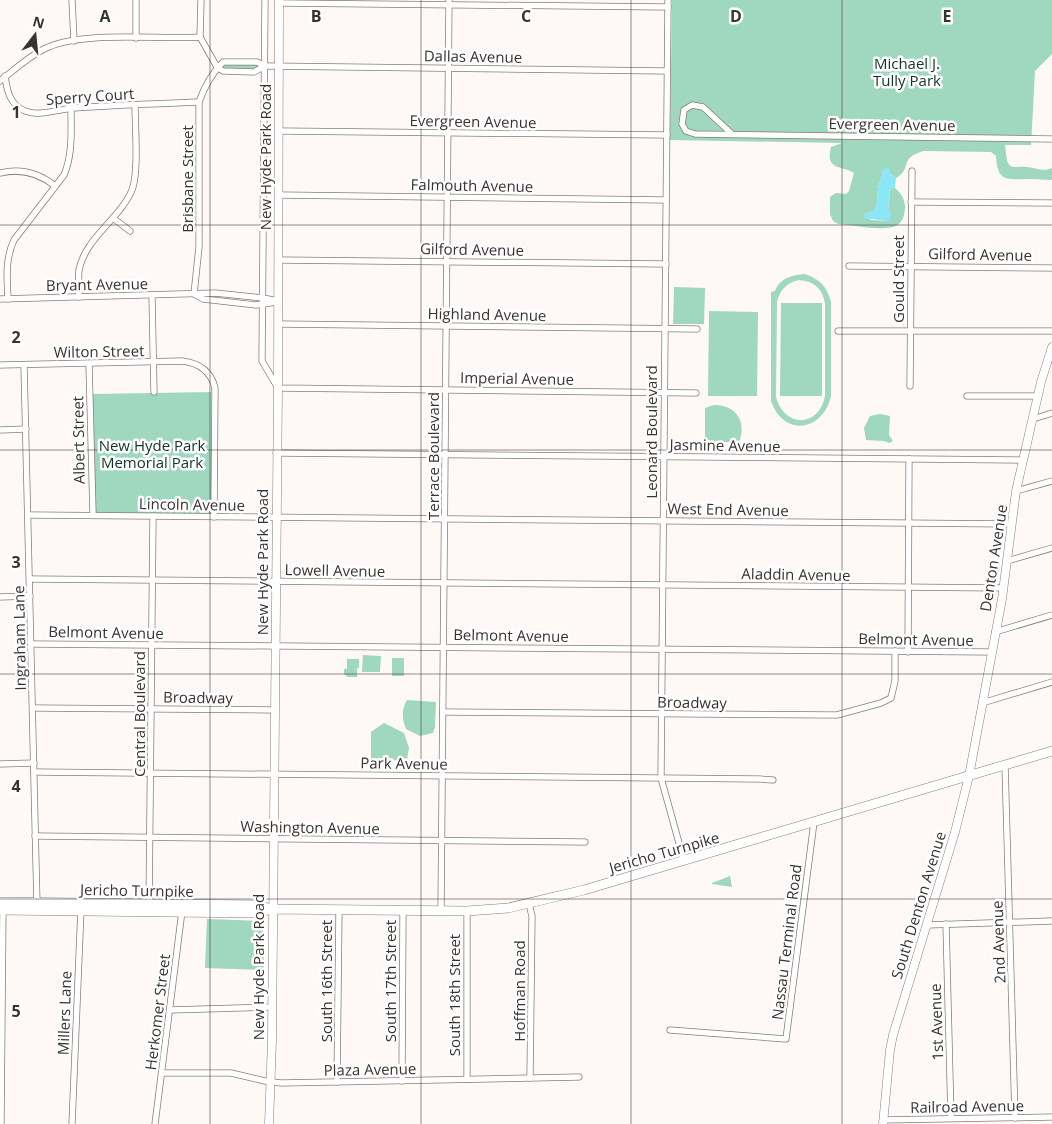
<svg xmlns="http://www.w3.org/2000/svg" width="1052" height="1124" viewBox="0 0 1052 1124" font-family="'Open Sans',sans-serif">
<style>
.green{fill:#9fd8be;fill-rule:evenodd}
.water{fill:#8be6f7}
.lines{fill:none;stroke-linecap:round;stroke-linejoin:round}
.street-casing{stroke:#867c78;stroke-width:7}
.secondary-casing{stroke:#867c78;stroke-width:9}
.primary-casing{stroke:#867c78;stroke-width:10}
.street{stroke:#fff;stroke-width:5.5}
.secondary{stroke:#fff;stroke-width:8}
.primary{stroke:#fff;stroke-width:9}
.grid{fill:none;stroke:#373331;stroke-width:1;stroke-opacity:0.55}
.labels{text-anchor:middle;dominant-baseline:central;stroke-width:5;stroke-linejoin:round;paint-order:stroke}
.street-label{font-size:15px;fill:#373331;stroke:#fff}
.park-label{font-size:15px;fill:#113426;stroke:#fff}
.grid-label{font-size:16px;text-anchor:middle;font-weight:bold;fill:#373331;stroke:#fff;stroke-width:5;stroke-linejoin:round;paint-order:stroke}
</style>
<rect width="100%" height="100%" fill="#fef9f7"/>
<g class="green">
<path d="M672 0H1052V54L1035 71 1031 145H1005L1007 161 1010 166C1016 168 1021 166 1027 167 1036 168 1043 172 1052 168V180C1045 180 1039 179 1032 179 1012 178 997 186 996 156L991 152 924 151C898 158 913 168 896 178L883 169C883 177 879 182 878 189 877 197 878 203 875 210L864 215 871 220 887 221 890 191 893 187C900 191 904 197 905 206 905 212 904 219 899 224 890 233 851 225 838 224L833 221 830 214V197L836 193 846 194 849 191 854 173C841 165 825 171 831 147L842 143 670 140Z"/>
<path d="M224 63H257L263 66C251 72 231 73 219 67Z"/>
<path d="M805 274C820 279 827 287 831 302V396C823 432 783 437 771 401V292L775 291C780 278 792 275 805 274ZM799 280C814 281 823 289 825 304V396C819 428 784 428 776 397L777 302C780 290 786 283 799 280Z"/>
<polygon points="674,287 705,288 704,324 673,324"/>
<polygon points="781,303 822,303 822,396 780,396"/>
<polygon points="709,311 758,312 757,396 708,396"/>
<polygon points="211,392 211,514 95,514 92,394"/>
<path d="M714 405C737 405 747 422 739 443L711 441 706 444 703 441 705 437V408Z"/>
<polygon points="880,414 890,416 889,435 893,441 889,443 884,441 866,440 864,428 870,416"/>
<polygon points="363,655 381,656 380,672 362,672"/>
<rect x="392" y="658" width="12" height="18"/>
<polygon points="347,659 359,659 359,668 357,668 357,677 348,677 344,674 344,669 347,669"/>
<path d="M407 700 436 702 435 727 433 733 420 736 406 729C402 719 401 710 407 700Z"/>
<polygon points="384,723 404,733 409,748 407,760 371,761 371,732"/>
<polygon points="730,876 732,887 712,884 712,883"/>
<polygon points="207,919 262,921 263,925 264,970 205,968"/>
</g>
<path class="water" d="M889 168 891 175 896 178 895 188 893 187 890 191 888 210 891 214V219L887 221 864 218V215L875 210C878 202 877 197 878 189 879 182 883 177 883 169Z"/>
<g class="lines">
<g class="street-casing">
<g id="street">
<polyline points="72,0 74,41"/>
<polyline points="265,0 262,361 278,388 696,393"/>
<polyline points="668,0 661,778 684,861"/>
<polyline points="279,3 668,7"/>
<polyline points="200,37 201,0"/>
<polyline points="136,38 136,0"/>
<polyline points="265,66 667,71"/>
<path d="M5 76C7 91 10 105 25 111 39 117 59 109 74 108 116 105 158 104 199 102"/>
<path d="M0 81C14 70 28 57 44 49 81 30 157 40 200 37L217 67 223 71 254 72 265 66 257 62H223C213 72 204 88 199 102V247L194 294"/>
<polyline points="279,131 667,135"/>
<polyline points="732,134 703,107 692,105 684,110 682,124 686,131 695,134 1052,139"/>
<path d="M0 173C21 168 39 173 55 186"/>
<polyline points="279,195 666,200"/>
<polyline points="911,202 1052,203"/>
<polyline points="113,218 130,231"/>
<polyline points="278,260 666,264"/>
<polyline points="849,266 1052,268"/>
<polyline points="196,295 203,299 256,305 277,302"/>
<polyline points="152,296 154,392"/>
<path d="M79 297C79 289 78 279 79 270 85 238 120 219 132 190 139 172 135 126 135 105"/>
<polyline points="0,299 215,293 263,298 278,301"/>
<path d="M8 299C7 279 5 259 14 240L64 175C73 154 71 130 71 108"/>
<polyline points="278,324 697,329"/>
<polyline points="838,331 1052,331"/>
<polyline points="89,364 93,515"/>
<path d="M0 365 182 361C199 363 211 371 215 388L214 517"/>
<polyline points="24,365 37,905"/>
<polyline points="910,386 912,171"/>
<polyline points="967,396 1038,396"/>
<polyline points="1033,419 1052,413"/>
<polyline points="0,430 26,429"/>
<polyline points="276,453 1023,460"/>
<polyline points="1016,491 1052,481"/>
<polyline points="29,515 1012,524"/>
<polyline points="1007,561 1052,548"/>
<polyline points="30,579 1003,588"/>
<polyline points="0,597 30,596"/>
<polyline points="995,632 1052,615"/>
<polyline points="31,644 991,652"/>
<polyline points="908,652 909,459"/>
<polyline points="982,703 1052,682"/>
<polyline points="33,708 274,710"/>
<polyline points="443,712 837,715 881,703 891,698 895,681 895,651"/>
<polyline points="0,764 34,763"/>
<polyline points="1005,765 1015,1118"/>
<polyline points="34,772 759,779 773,780"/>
<polyline points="35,836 585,842"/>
<polyline points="529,904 532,916 530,1078"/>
<polyline points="149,907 153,516"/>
<polyline points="441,911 449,0"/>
<polyline points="946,924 951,1118"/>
<polyline points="927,925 1052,921"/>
<polyline points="170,1010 272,1007"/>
<polyline points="670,1030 786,1039 814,822"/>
<polyline points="162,1073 231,1073 265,1081 281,1083 579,1077"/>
<polyline points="467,1079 467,911"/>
<polyline points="402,1081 403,911"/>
<polyline points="337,1082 339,910"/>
<polyline points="883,1120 1052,1117"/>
<polyline points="1,1124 3,907"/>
<polyline points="72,1124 81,909"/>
<polyline points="155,1124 182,911"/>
</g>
</g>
<g class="secondary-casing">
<g id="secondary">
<polyline points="269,1124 272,1040 278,388 279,0"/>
<polyline points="883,1124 890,1050 893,1035 955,832 969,776 1002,599 1016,491 1041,382 1052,347"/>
</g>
</g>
<g class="primary-casing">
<g id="primary">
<polyline points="0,902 257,905 272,909"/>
<polyline points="0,910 257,913 272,909 467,911 508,908 584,890 1052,751"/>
</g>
</g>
<use href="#street" class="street"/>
<use href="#secondary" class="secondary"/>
<use href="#primary" class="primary"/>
</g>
<path class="grid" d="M210 0V1124M421 0V1124M631 0V1124M842 0V1124M0 225H1052M0 450H1052M0 674H1052M0 899H1052"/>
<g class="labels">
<g class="street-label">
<text transform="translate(473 56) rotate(1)">Dallas Avenue</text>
<text transform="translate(90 96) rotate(-4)">Sperry Court</text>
<text transform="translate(473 121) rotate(1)">Evergreen Avenue</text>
<text transform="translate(892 124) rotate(1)">Evergreen Avenue</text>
<text transform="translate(265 157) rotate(-90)">New Hyde Park Road</text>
<text transform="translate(187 179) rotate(-90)">Brisbane Street</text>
<text transform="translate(472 185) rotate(1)">Falmouth Avenue</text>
<text transform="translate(472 249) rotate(1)">Gilford Avenue</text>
<text transform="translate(980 254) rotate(1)">Gilford Avenue</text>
<text transform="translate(898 279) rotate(-90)">Gould Street</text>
<text transform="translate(97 284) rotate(-1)">Bryant Avenue</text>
<text transform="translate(487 314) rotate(1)">Highland Avenue</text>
<text transform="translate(99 351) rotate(-1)">Wilton Street</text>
<text transform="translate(517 378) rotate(1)">Imperial Avenue</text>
<text transform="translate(651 432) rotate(-90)">Leonard Boulevard</text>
<text transform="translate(78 440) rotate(-91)">Albert Street</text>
<text transform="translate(725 445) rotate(1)">Jasmine Avenue</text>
<text transform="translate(433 456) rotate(-90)">Terrace Boulevard</text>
<text transform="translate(192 504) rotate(1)">Lincoln Avenue</text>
<text transform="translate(728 509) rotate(1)">West End Avenue</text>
<text transform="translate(993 558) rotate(-81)">Denton Avenue</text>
<text transform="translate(262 562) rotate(-90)">New Hyde Park Road</text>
<text transform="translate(335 570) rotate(1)">Lowell Avenue</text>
<text transform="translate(796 574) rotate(1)">Aladdin Avenue</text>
<text transform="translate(106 632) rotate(1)">Belmont Avenue</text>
<text transform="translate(511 635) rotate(1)">Belmont Avenue</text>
<text transform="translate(19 638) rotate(-91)">Ingraham Lane</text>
<text transform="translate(916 639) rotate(1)">Belmont Avenue</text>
<text transform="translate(198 697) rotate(1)">Broadway</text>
<text transform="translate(692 702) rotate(1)">Broadway</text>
<text transform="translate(139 714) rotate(-90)">Central Boulevard</text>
<text transform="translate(404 763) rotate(1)">Park Avenue</text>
<text transform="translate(310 827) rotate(1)">Washington Avenue</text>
<text transform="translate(664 852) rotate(-16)">Jericho Turnpike</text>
<text transform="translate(137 890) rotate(1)">Jericho Turnpike</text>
<text transform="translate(918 905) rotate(-73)">South Denton Avenue</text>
<text transform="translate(786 942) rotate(-83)">Nassau Terminal Road</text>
<text transform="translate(998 942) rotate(-92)">2nd Avenue</text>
<text transform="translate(258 967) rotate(-90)">New Hyde Park Road</text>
<text transform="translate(326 981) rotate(-90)">South 16th Street</text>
<text transform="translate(390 981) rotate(-90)">South 17th Street</text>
<text transform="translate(519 991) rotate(-90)">Hoffman Road</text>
<text transform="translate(454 995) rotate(-90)">South 18th Street</text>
<text transform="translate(157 1012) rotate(-83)">Herkomer Street</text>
<text transform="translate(64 1013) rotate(-88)">Millers Lane</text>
<text transform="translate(936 1022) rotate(-92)">1st Avenue</text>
<text transform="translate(370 1069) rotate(-1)">Plaza Avenue</text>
<text transform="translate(967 1106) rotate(-1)">Railroad Avenue</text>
</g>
<g class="park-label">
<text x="907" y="63">Michael J.<tspan x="907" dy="17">Tully Park</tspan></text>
<text x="152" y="445">New Hyde Park<tspan x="152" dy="17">Memorial Park</tspan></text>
</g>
</g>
<g class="grid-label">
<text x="105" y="22">A</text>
<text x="316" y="22">B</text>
<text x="526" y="22">C</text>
<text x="736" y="22">D</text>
<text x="947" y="22">E</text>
<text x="16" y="118">1</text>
<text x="16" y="343">2</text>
<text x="16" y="568">3</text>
<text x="16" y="792">4</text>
<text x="16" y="1017">5</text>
</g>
<g transform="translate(35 35) rotate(16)" stroke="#ffffff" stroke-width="4" paint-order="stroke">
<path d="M0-4L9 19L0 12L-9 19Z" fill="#373331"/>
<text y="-8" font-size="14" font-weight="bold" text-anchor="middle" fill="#373331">N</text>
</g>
</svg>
